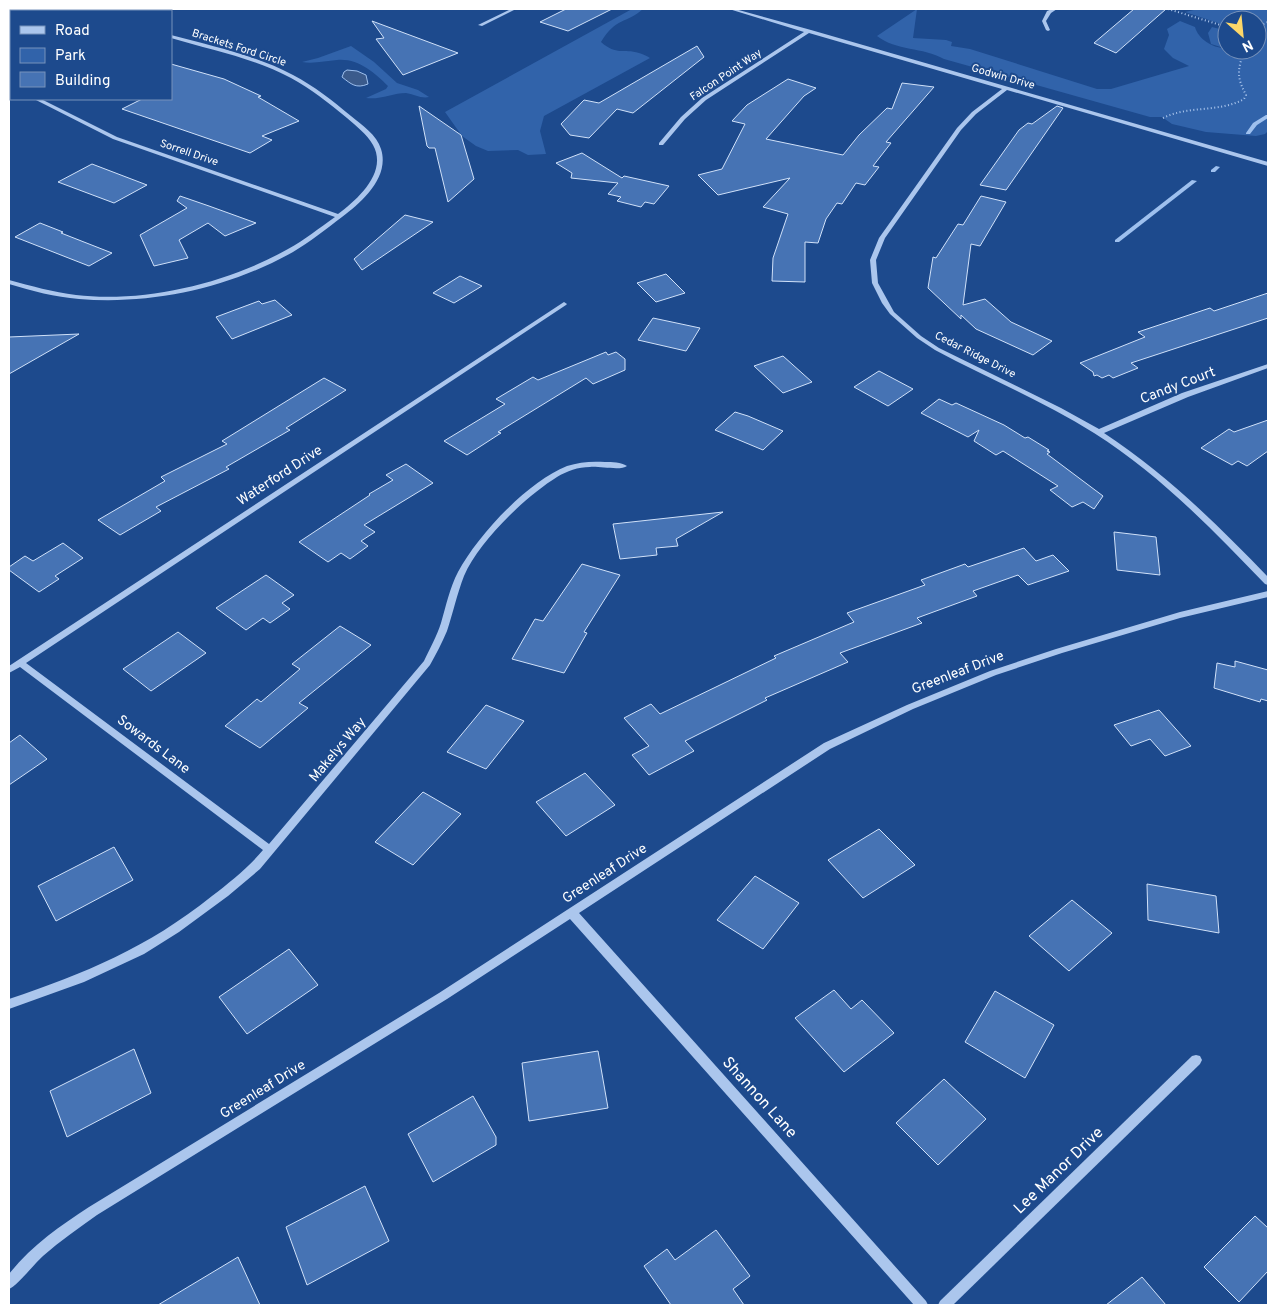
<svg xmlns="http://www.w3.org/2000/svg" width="1277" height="1314" viewBox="0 0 1277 1314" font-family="Overpass,sans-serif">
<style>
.green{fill:#3163aa}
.water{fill:#3b5b8c;stroke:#9ec0ee}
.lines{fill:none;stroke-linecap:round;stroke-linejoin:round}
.stream{fill:#9ec0ee;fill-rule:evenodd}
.building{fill:#4673b4;stroke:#d0e1f9}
.path{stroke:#abc6ed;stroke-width:2;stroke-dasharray:1 2.5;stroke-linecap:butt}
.minor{fill:#abc6ed;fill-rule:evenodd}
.labels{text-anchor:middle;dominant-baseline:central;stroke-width:4;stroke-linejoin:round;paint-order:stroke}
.far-street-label{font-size:11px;fill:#fff;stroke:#1d4a8d}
.street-label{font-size:14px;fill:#fff;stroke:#1d4a8d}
.near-street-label{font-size:16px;fill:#fff;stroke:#1d4a8d}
</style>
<rect width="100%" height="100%" fill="#1d4a8d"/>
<g class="green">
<path d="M632 9H643C626 24 616 17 601 42 617 56 623 48 639 53 643 54 647 56 650 58L544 116 540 131 546 154 528 155 518 150 488 151 476 146 462 136 445 112Z"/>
<path d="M917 9 913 38 946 40 952 42 951 46 970 49 1097 89H1111L1189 66 1173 58 1164 49 1169 35 1167 29 1180 21 1195 27C1198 39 1213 48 1224 48L1211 44 1208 33 1212 27 1227 31V48H1225L1227 50H1257V20H1227V26L1185 12 1198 9H1268V131L1265 134 1256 136 1206 132 1172 124 1162 117H1150L944 59C923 47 896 51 877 36Z"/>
<path d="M351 46 374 62 397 83 418 90 429 97C422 99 413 94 406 93 393 93 380 100 366 98L386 89 388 86C375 73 358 58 337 60 326 61 313 64 302 62L318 58Z"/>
</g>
<path class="water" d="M347 70 357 71 366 75 368 84C356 89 351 84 342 77L344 72Z"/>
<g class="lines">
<g class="stream">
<polygon points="1266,115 1268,115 1268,118 1257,125 1250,134 1246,134 1246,133 1253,123"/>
<polygon points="1216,166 1220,167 1215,172 1211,172 1211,170"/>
<polygon points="1192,180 1197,181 1119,242 1115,242 1115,240"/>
</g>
</g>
<g class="building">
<polygon points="566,9 612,9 568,31 540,22"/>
<polygon points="1134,9 1166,9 1116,53 1094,43"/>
<polygon points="372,21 458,53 403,75 376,39 384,38"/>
<polygon points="697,46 704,57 633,113 617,109 589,138 570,135 561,124 584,100 599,103"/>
<polygon points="171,64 224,79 261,96 258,97 299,121 262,136 272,140 250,153 122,109 142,99 171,99"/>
<polygon points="788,79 816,88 804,96 766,139 843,155 859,135 887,108 892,109 902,83 934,87 886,142 891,143 873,166 879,167 865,185 856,183 842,204 837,203 826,219 818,243 805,242 805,282 772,281 773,258 788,214 763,207 790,178 718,195 698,175 722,169 745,124 732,121 747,105"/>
<polygon points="419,106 461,135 474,179 448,202 435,148 429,148 427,146"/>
<polygon points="1057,106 1063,108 1006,190 980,185 1019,130 1028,123 1032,124"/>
<polygon points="582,153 622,178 624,176 669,186 654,204 645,202 641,207 617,201 621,197 608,194 618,183 571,178 572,173 556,163"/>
<polygon points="92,164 147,185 114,203 58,182"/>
<polygon points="180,196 209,206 256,223 225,236 208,223 179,240 188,258 154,266 140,235 187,208 177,201"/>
<polygon points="981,196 1006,202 980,246 971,244 963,305 985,299 1011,322 1052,341 1033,355 976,329 961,315 961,319 928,288 933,257 936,258 958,224 963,225"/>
<polygon points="405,215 433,222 362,270 354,259"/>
<polygon points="40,223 63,232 61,233 112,253 89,266 15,237"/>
<polygon points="666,274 685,293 656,302 637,283"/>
<polygon points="460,276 482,286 454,303 433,293"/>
<polygon points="1268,293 1268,318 1131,363 1138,368 1113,378 1109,375 1102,378 1097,375 1094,376 1093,372 1080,363 1145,337 1138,332 1210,308 1214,311"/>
<polygon points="275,300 292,315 232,339 216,317 259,301 262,304"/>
<polygon points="653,318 700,328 686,351 638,340"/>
<polygon points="79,334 9,374 9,337"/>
<polygon points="606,352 608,355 616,352 625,359 625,370 593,384 586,378 498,432 501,433 467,455 444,441 505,404 496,399 533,377 538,380"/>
<polygon points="783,356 812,382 783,393 754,366"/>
<polygon points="879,371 913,389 888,406 854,387"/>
<polygon points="324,378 346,390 286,428 290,430 226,467 229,469 156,507 161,511 120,535 98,520 165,481 161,477 227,444 222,441"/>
<polygon points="939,399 952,405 956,403 1004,425 1025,438 1028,437 1049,450 1047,451 1050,452 1047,454 1103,496 1094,509 1083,502 1072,507 1050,490 1058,486 1003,451 996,455 974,441 979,430 968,437 921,413"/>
<polygon points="735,412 748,416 783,431 763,450 715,430"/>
<polygon points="1268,420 1268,451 1247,466 1238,461 1232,465 1201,448 1229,429 1234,432"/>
<polygon points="406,464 433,483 364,525 375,532 361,541 368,546 350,559 341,553 328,562 299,542 370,495 369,494 393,480 386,475"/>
<polygon points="723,512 676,539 678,546 656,548 657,555 620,559 613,524"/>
<polygon points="1114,532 1156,537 1160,575 1117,570"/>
<polygon points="63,543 83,558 55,576 59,579 39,592 9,570 9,567 25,556 33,561"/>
<polygon points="1024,548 1036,561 1053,555 1069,571 1028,585 1018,575 973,591 977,596 917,618 922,623 840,653 848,662 765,698 767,700 685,741 694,751 649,775 632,755 649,746 624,718 651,704 660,714 776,658 774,656 854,622 847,613 925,585 921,580 965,564 968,567"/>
<polygon points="582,564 620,575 584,632 587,633 564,673 512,659 535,619 543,621"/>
<polygon points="266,575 294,595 282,603 290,609 270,623 263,618 246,630 216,608"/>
<polygon points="340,626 371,645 299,703 308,708 260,748 225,726 257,699 261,702 300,669 292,664"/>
<polygon points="178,632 206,653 151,691 123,669"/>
<polygon points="1235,661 1268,670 1268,701 1261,699 1260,702 1214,688 1217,663 1235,667"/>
<polygon points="486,705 524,721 486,769 447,752"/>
<polygon points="1159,710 1191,746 1165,756 1150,739 1131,746 1114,725"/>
<polygon points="20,735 47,759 9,785 9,743"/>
<polygon points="585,773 615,805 566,836 536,802"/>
<polygon points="423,792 461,814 413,865 375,842"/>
<polygon points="879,829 915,865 863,898 828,860"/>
<polygon points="114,847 133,880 56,921 38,886"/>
<polygon points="755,876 799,903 763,949 717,920"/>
<polygon points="1147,884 1216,896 1219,933 1148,920"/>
<polygon points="1072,900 1112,933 1069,971 1029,936"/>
<polygon points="289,949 318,985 247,1034 219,997"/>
<polygon points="834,990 851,1009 862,1000 894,1033 844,1072 795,1018"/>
<polygon points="995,991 1054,1025 1025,1078 965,1042"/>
<polygon points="134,1049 151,1093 67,1137 50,1091"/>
<polygon points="598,1051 608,1108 529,1121 522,1063"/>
<polygon points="944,1079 986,1119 938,1165 896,1123"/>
<polygon points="473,1096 496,1137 496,1145 433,1182 408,1134"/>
<polygon points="365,1186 389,1241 307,1285 286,1227"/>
<polygon points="1255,1216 1268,1228 1268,1271 1239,1302 1204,1267"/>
<polygon points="716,1230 750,1276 733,1289 744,1305 671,1305 644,1266 667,1249 675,1260"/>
<polygon points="238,1257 260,1305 158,1305"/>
<polygon points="1142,1277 1166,1305 1106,1305"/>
</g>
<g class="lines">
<g class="path">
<polyline points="1168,9 1227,27"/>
<polyline points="1257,27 1268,22"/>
<path d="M1163 118C1189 105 1219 113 1244 99L1246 95C1236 76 1238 70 1244 50"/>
</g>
<g class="minor">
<polygon points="51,9 86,10 88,11 51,11 50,10"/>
<polygon points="511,9 516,9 482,26 478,25"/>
<path d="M729 9H735L811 30 1268 162V166L1007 90 976 114 961 130 885 238 876 260 878 283 894 312 921 336 939 348 1061 408 1099 429 1182 393 1268 364V368L1188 397 1104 433C1165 473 1217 524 1268 577V585L1265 584C1212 529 1159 474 1094 433 1043 401 987 378 935 350L917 338 890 314 882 303 872 283 870 260 879 238 957 128 972 112 1002 89 809 33 706 100 685 119 663 145H659V143L681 117 702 98 804 32Z"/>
<polygon points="1052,9 1057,9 1051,13 1046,21 1050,30 1048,31 1046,30 1042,21 1047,11"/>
<path d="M171 35C212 46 255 55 293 75 314 86 333 101 351 116 362 125 377 135 381 149 390 177 362 202 342 217 326 229 310 242 293 252 229 288 152 305 79 299 55 297 32 291 9 284V280C31 286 53 292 76 295 145 303 228 283 288 249 305 240 319 228 335 217L113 139 34 99H41L117 137 338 214C358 199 388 172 373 145 367 134 356 126 347 118 329 103 311 89 291 78 254 58 211 50 171 38Z"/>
<polygon points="9,87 11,88 11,92 9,91"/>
<path d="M564 302 567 304 566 305 26 663 269 844 424 661C430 648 437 636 441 623 446 606 450 587 458 572 478 535 527 482 567 466 579 462 592 461 605 462 612 462 621 462 627 466 621 471 599 466 590 467 578 467 567 471 557 477 525 497 479 541 464 576 457 594 453 613 447 631 442 643 436 654 430 665L260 869 228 896 179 932 144 954 84 982 9 1009V999C86 973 147 948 212 896 230 882 248 868 263 850L20 667 9 673V666Z"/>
<path d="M1268 591V597L1180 618 1062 653 996 675 913 709 830 749 579 913 926 1301 928 1305H914L570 919 447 999 97 1215C79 1228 60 1241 43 1256 34 1264 17 1286 9 1289V1274C31 1246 60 1226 89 1207L439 993 824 743 907 705 990 671 1056 649 1180 612Z"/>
<polygon points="1196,1055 1200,1056 1202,1060 1200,1064 953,1305 938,1305 940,1301 1192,1056"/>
</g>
</g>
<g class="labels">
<g class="far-street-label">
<text transform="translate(239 48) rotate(18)">Brackets Ford Circle</text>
<text transform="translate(726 75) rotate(-34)">Falcon Point Way</text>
<text transform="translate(1003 77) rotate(16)">Godwin Drive</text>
<text transform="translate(189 153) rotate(19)">Sorrell Drive</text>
<text transform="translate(975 355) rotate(27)">Cedar Ridge Drive</text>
</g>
<g class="street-label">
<text transform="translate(1178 386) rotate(-21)">Candy Court</text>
<text transform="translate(280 476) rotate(-33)">Waterford Drive</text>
<text transform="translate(958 673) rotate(-21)">Greenleaf Drive</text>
<text transform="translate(153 745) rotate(37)">Sowards Lane</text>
<text transform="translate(338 750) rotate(-50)">Makelys Way</text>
<text transform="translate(605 874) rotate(-33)">Greenleaf Drive</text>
<text transform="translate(263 1090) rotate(-32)">Greenleaf Drive</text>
</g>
<g class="near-street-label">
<text transform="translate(759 1098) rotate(48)">Shannon Lane</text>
<text transform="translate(1059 1171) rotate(-44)">Lee Manor Drive</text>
</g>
</g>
<rect width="1277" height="1314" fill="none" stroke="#ffffff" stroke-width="20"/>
<rect x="10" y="10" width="162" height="90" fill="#1d4a8d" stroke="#7792bb"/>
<rect x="20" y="26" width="25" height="8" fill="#abc6ed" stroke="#7792bb"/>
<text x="55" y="35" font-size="15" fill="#ffffff">Road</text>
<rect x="20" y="48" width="25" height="15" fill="#3163aa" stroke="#7792bb"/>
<text x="55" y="60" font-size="15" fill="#ffffff">Park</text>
<rect x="20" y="72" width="25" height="15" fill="#4673b4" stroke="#7792bb"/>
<text x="55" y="85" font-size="15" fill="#ffffff">Building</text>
<g transform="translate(1242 35) rotate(153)"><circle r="24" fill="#1d4a8d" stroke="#7792bb"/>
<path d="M0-4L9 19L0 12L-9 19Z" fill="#fcd769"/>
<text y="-8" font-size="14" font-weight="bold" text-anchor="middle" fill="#ffffff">N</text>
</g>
</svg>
